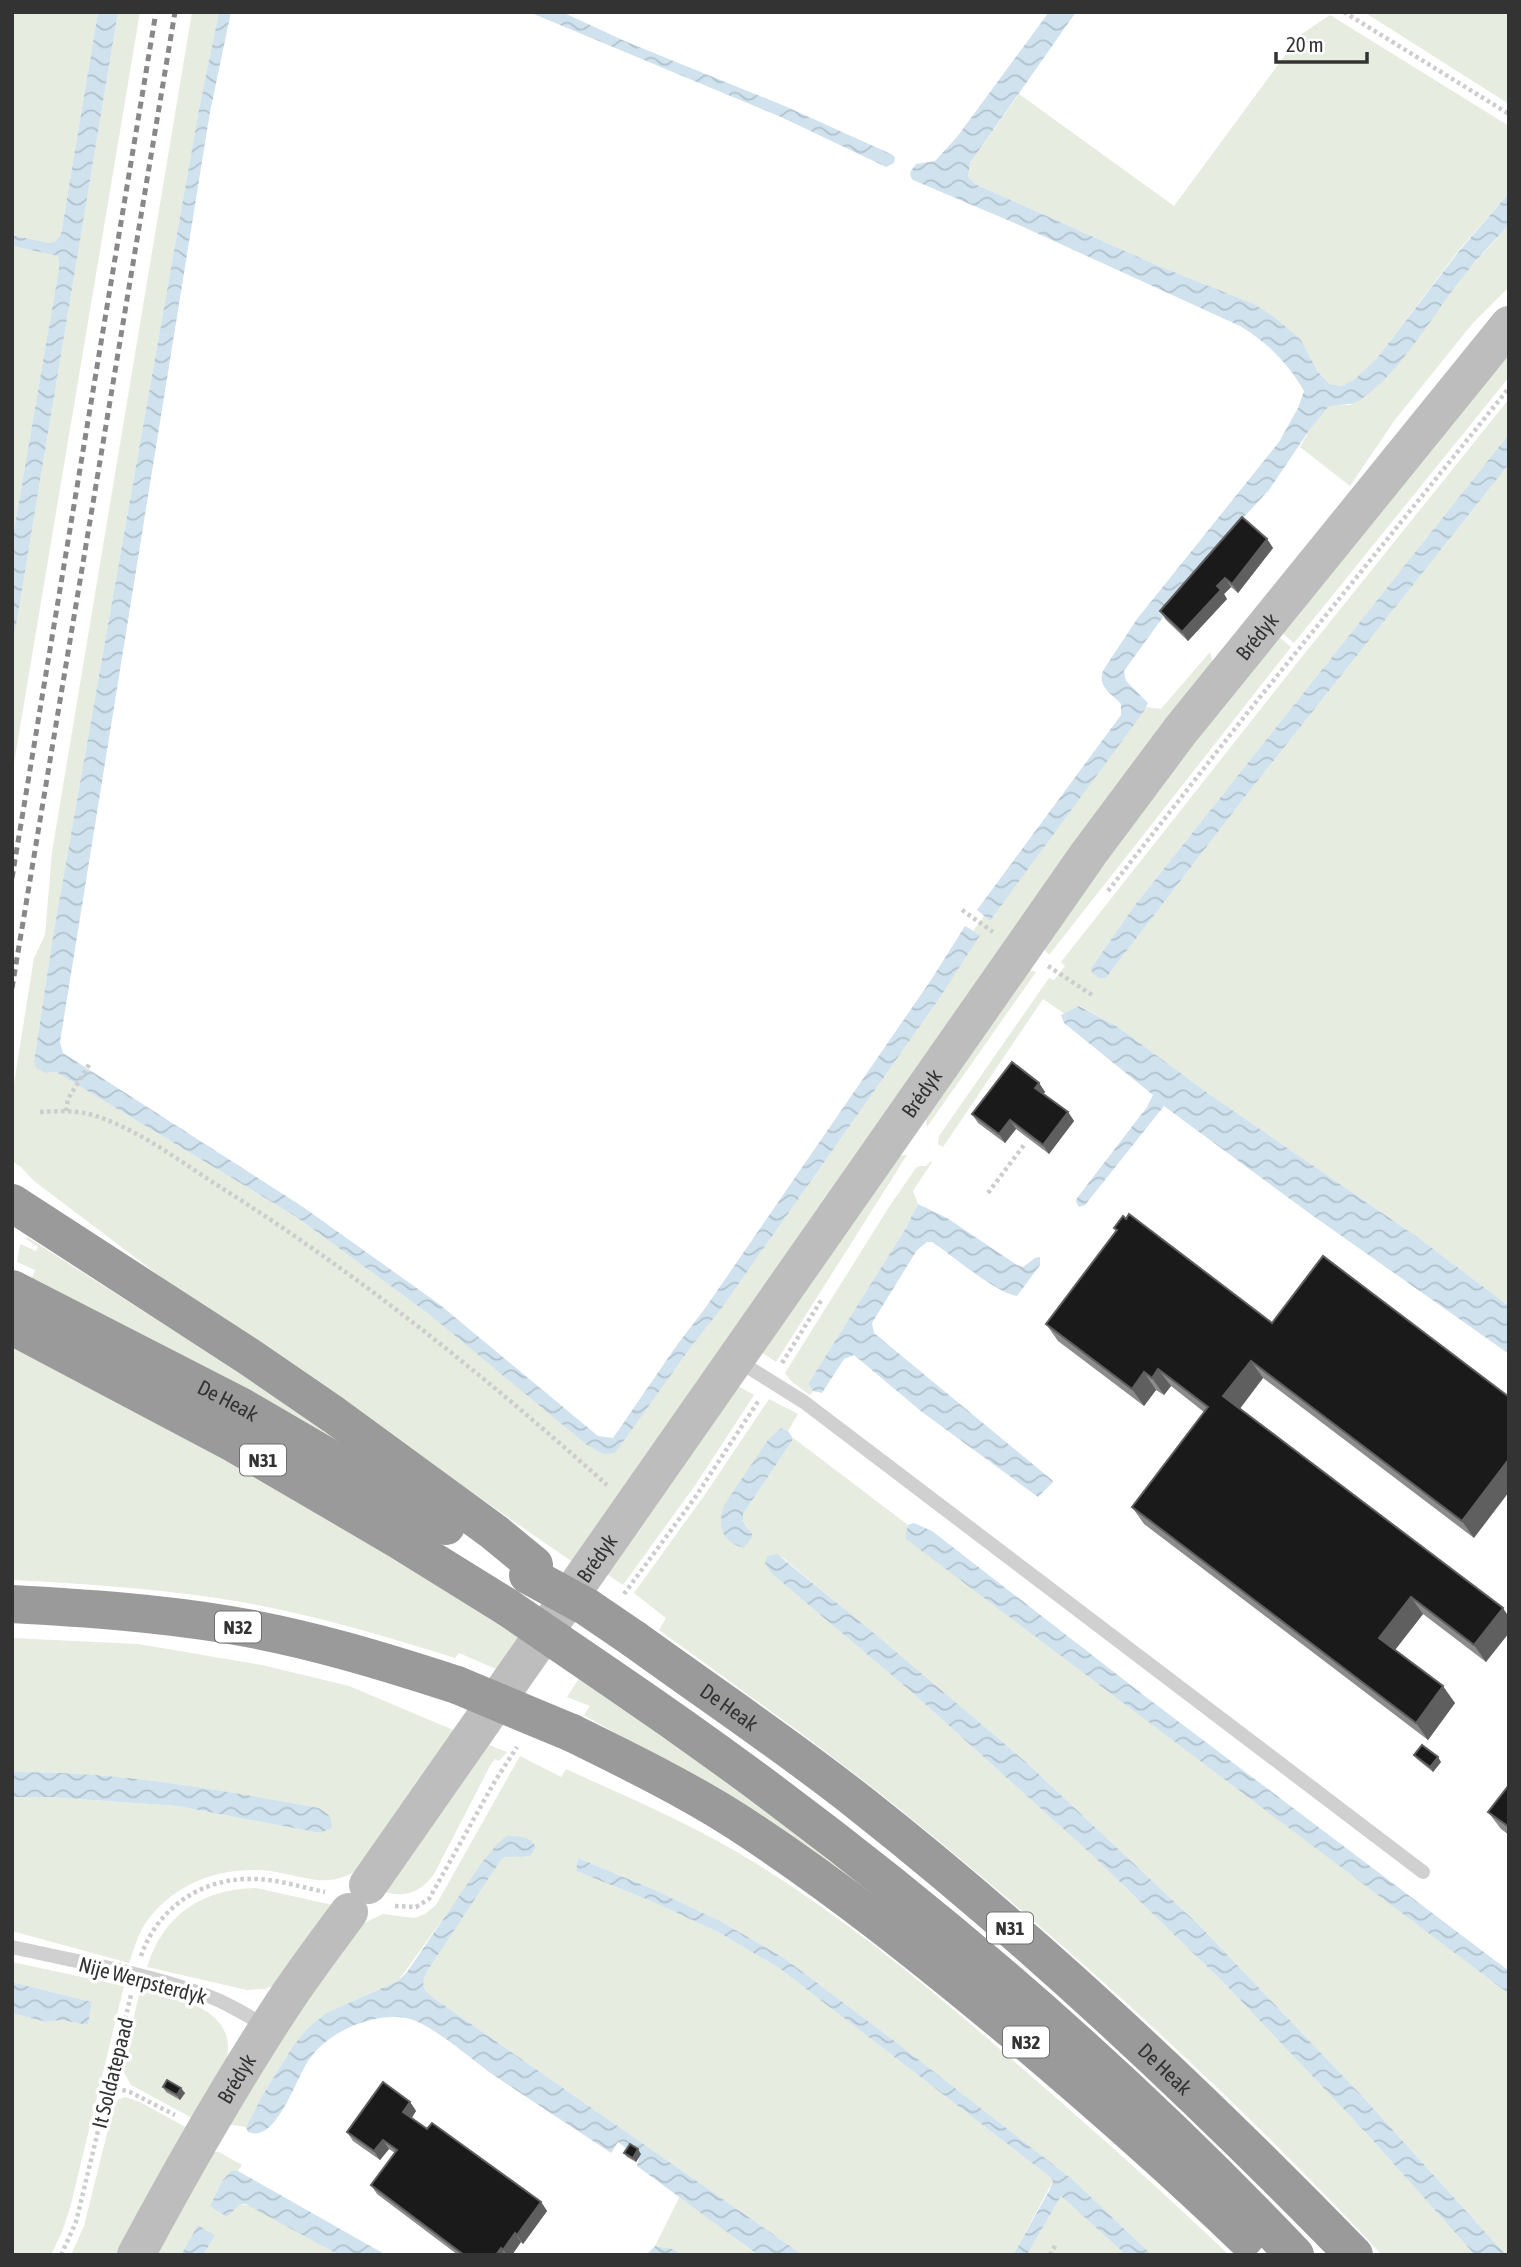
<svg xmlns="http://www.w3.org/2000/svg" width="1521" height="2267" viewBox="0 0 1521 2267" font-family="'Asap Condensed',sans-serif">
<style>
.green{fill:#e6ecdf}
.water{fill:url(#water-waves)}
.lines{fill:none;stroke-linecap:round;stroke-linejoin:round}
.path{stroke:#cdcdcd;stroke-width:4.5;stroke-dasharray:3.5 3.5;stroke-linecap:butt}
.lane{stroke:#d0d0d0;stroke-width:14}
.secondary{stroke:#bdbdbd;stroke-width:38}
.highway{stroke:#9a9a9a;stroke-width:38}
.rail{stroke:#888;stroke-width:5;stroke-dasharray:7 5;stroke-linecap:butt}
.highway-bridge{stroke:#9a9a9a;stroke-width:38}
.wall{fill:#8c8c8c}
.shaded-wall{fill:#5f5f5f}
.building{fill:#1a1a1a;stroke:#5f5f5f;stroke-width:2}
.labels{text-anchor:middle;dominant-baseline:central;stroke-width:7;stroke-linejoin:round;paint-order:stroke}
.shield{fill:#fff;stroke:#707070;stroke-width:2}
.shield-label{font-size:19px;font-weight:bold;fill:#333}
.street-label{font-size:21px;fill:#333;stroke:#fff}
</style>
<defs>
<pattern id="water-waves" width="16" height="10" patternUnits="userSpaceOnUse" patternTransform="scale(1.75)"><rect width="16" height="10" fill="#cfe2ee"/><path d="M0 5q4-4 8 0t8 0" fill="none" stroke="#b2c2cd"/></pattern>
</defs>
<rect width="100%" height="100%" fill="#fff"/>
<g class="green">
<polygon points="15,12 98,12 61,234 56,241 49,243 12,235 12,26"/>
<polygon points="118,12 140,12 12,775 12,650"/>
<polygon points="192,12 219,12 199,109 53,936 34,1061 45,1073 56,1072 295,1216 430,1315 603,1454 615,1452 691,1347 721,1309 939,999 979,934 973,931 984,916 990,921 1146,707 1161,709 1210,652 1214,666 574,1563 169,1283 34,1181 21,1167 12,1161 12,1096 34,958 45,935 52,852"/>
<polygon points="1364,12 1509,12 1509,104"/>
<polygon points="1330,15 1509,126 1509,193 1459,250 1377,358 1354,381 1343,386 1330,384 1318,372 1301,340 1254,304 1154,264 975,184 968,176 970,163 1019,94 1174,206 1300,35"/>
<polygon points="1509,225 1509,287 1472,324 1394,421 1350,486 1300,447 1310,429 1329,405 1350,405 1380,383 1410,348 1466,272"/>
<polygon points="12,246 58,256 59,268 12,542"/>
<polygon points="1509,351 1509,377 1294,643 1281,632"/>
<polygon points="1509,399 1509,434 1135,905 1091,968 1105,978 1115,966 1244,798 1509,464 1509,1306 1420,1239 1209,1094 1118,1027 1080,1006 1065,1014 1043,999 943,1147 938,1144 939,1136 1049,978 1054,980 1065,966 1061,962 1297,663"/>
<polygon points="1278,636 1291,647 1049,955 1042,947 1140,811"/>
<polygon points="1027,969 1036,972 927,1127 925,1115"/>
<polygon points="907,1155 776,1362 760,1351 896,1156"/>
<polygon points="931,1161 932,1162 913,1191 918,1204 904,1231 808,1384 813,1391 810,1395 792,1382 785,1373 889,1207 916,1168 919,1166 926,1166"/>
<polygon points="27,1237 220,1360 361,1456 30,1283 35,1270 17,1262 20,1244 36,1251 38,1247 26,1239"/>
<path d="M12 1346 227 1449 520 1636 496 1669 459 1653 455 1658C385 1636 314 1615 242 1602 166 1589 89 1584 12 1580Z"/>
<polygon points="740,1387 754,1395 696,1484 623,1585 604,1572 733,1389"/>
<path d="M769 1399 798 1414 788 1431 780 1428 724 1505 750 1530 743 1521V1514L792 1441V1437L908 1525 906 1532 907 1539 1509 1994V2255H1506L1364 2098 1199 1925 1027 1763 782 1557 772 1574 915 1695 1092 1855 1226 1985 1366 2133 1475 2255H1382C1237 2099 1078 1954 913 1820 831 1753 744 1692 659 1630L666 1618 634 1593 706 1493Z"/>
<path d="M12 1638 138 1644 262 1665 349 1686 458 1732 359 1869C327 1890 305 1876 270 1871 221 1865 170 1884 143 1927 137 1938 133 1951 129 1963L12 1931V1797H49L177 1806 320 1833 330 1816 318 1808C217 1789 116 1771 12 1772Z"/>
<polygon points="580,1677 636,1706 929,1935 759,1816 584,1715 590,1706 567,1697"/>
<path d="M484 1743 507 1752 499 1761 495 1759 491 1764 434 1874C421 1892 406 1898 385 1892Z"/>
<path d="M520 1756 561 1777 566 1769C631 1799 699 1827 760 1866 849 1921 929 1988 1008 2056 1083 2121 1157 2186 1229 2255H1152L1072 2179 892 2039 784 1958 722 1922 655 1890 578 1858 576 1871 651 1901 718 1932 779 1968 1050 2177 1053 2181 1013 2255H803L438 2001C424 1991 419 1987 428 1970L502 1857 512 1855H531L536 1847 533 1842 498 1843 398 1981 326 2013 309 2027 293 2046 262 2096 246 2127 225 2124 354 1931 368 1921 383 1914 414 1918 425 1914 436 1905Z"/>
<path d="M256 1888 333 1905 278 1984 265 1989 247 1990 147 1967C163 1915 202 1889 256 1888Z"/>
<polygon points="12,1962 124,1986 70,2208 62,2232 51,2255 12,2255 12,2013 46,2022 61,2020 88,2025 92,2002 12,1982"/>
<path d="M140 1990C172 1997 230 2006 228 2050 227 2070 206 2102 196 2120L131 2085 122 2069Z"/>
<polygon points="125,2097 140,2102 189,2129 121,2255 71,2255 84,2226 115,2101"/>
<polygon points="211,2152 219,2152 242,2165 238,2171 231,2171 235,2208 240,2204 253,2206 339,2255 203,2255 215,2236 198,2226 181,2255 151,2255"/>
<polygon points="680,2196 757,2255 682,2255 673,2249 655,2246"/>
<polygon points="1061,2196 1126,2255 1027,2255"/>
</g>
<g class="water">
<polygon points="98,12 118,12 12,650 12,542 59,268 58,256 12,246 12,235 49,243 56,241 61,234"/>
<polygon points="219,12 231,12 210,112 60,1042 63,1053 303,1207 439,1304 598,1436 613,1438 677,1345 706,1307 931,980 965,926 980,935 939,999 721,1309 691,1347 615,1453 603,1454 587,1445 430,1315 295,1216 56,1072 45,1073 36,1068 34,1061 53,936 199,109"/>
<polygon points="529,12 562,12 627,42 787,107 893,155 895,158 894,163 886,167 781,117"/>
<path d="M1049 12H1076L970 163 968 176 975 184 1154 264 1254 304 1274 317 1301 340 1318 372 1330 384 1342 386 1354 380 1377 358 1460 250 1509 193V225C1494 241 1479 256 1466 273 1434 312 1402 372 1360 400 1350 406 1340 404 1329 406L1310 429 1269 490 1205 559 1124 671 1126 681 1148 703 1144 711 990 921 977 910 1121 715V704C1110 692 1096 686 1104 669L1137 619 1279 442 1298 408 1304 391C1288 363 1268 343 1240 326L1019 225 913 180C907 173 912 170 916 164L935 161 957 137Z"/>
<polygon points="1509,434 1509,464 1244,798 1115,966 1106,978 1099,978 1092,973 1091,968 1135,905"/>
<polygon points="1079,1006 1118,1027 1209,1094 1420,1239 1509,1306 1509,1354 1309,1213 1164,1106 1085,1205 1079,1207 1076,1202 1077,1198 1147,1107 1153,1095 1064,1023 1061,1015"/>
<path d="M918 1204 947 1218 1017 1265 1023 1267 1035 1258 1040 1257V1265L1017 1296C996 1293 952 1255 932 1242H927L917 1250 872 1323 874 1333 1052 1480 1053 1482 1038 1497 922 1412 854 1355 844 1359 822 1393 813 1391 808 1384 904 1231Z"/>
<path d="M781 1428 788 1431 792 1437V1441L743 1514V1521L753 1536 744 1548C721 1542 717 1526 724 1505L768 1440Z"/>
<polygon points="914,1523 932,1531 1150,1700 1509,1971 1509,1994 906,1539 906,1532 908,1525"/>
<polygon points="777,1554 876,1635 1027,1763 1199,1925 1364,2098 1506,2255 1475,2255 1366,2133 1226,1985 1092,1855 915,1695 772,1574 765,1563 767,1556"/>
<path d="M12 1772C116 1771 217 1789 319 1808L330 1816 332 1828 320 1833 177 1806 49 1797H12Z"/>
<path d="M507 1836C519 1836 530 1836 536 1847L531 1855C521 1859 513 1855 502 1858L428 1970C419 1987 424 1991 438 2001L803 2255H758L637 2166 639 2158 618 2142 611 2153C572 2127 533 2102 495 2076 473 2061 430 2022 406 2018 373 2012 330 2031 311 2057 296 2075 278 2144 248 2132L246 2127 262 2096 293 2046 309 2027 326 2013 398 1981 407 1972 483 1861 498 1843Z"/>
<polygon points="578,1858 655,1890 722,1922 784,1958 892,2039 1072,2179 1152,2255 1126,2255 1061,2196 1027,2255 1013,2255 1050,2189 1053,2181 1050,2177 779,1968 718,1932 651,1901 576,1871"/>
<polygon points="12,1982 92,2002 88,2025 61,2020 46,2022 12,2013"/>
<polygon points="231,2171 238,2171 386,2255 339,2255 246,2204 240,2204 227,2217 210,2206 223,2180"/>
<polygon points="198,2225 215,2236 203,2255 181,2255"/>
<polygon points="655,2246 673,2249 682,2255 646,2255"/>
</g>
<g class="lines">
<g class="path">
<polyline points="1344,12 1509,114"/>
<polyline points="1108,891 1248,712 1509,388"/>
<polyline points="962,910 993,932"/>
<polyline points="1048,966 1092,995"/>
<polyline points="66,1111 68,1099 90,1063"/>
<path d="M40 1112C58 1111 75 1110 93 1115 138 1129 178 1160 217 1185 357 1273 484 1375 607 1485"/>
<polyline points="988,1193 1024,1145"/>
<polyline points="782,1363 822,1299"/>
<polyline points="624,1594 694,1499 759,1400"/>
<polyline points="395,1906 416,1907 429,1899 495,1781 517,1747"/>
<path d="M141 1956C157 1909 200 1879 249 1879 274 1878 300 1887 325 1892"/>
<polyline points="109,2086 130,2092 175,2115"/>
<polyline points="61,2255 76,2222 131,1995"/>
<polyline points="1050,2255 1056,2244"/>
</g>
<g class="lane">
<polyline points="737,1360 804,1402 1423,1872"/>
<path d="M12 1947C74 1961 140 1972 200 1993 224 2001 245 2014 267 2027"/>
</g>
<g class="secondary">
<path id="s1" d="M368 1885 1089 853 1180 731 1509 325"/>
<path id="s2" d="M136 2255C182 2169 230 2085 283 2004 304 1972 327 1942 349 1912"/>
</g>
<g class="highway">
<polyline points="12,1203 248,1356 334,1415 494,1532 534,1565"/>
<path id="s3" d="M12 1289 242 1407 446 1526"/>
<polyline points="12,1326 235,1444 399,1540 507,1607"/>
<path d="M12 1604C85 1608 158 1613 230 1625 308 1638 383 1661 457 1685"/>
<path id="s4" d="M634 1639C710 1694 788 1746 861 1804 1036 1942 1198 2095 1354 2255"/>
<path d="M608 1676C857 1845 1088 2037 1295 2255"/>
<path d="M572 1733C627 1760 684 1788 736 1821 836 1886 928 1960 1019 2036 1096 2101 1172 2168 1245 2238"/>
</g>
<g class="rail">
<polyline points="12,878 156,12"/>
<polyline points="12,988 175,12"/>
</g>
<g class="highway-bridge">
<polyline points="528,1575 587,1607 634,1639"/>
<polyline points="507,1607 608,1676"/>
<polyline points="457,1685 572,1733"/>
</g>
</g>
<g class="wall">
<polygon points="1267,539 1273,548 1238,593 1231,587 1224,594 1227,599 1188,641 1166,620 1160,611"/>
<polygon points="1039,1083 1045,1092 1043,1094 1068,1112 1074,1121 1049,1154 1016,1129 1005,1143 978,1123 972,1114"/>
<polygon points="1114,1228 1272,1323 1323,1256 1474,1538 1263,1378 1239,1409 1503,1608 1486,1662 1423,1614 1395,1650 1455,1703 1428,1740 1144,1524 1132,1507 1204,1412 1171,1386 1164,1395 1156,1390 1144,1406 1058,1341 1046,1324 1116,1231"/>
<polygon points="1414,1755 1441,1762 1433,1772 1417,1759"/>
<polygon points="1509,1785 1509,1835 1501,1829 1488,1812"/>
<polygon points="163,2087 185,2093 180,2100 166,2092"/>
<polygon points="410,2102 416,2111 412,2118 541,2202 547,2211 523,2244 521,2242 512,2255 458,2255 377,2194 371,2185 395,2153 389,2149 380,2160 353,2141 347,2132"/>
<polygon points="624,2153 641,2154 636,2162 627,2157"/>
</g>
<g class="shaded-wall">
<polygon points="1267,539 1273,548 1238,593 1232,584"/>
<polygon points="1225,578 1231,587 1224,594 1227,599 1188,641 1182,632 1217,586"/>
<polygon points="1039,1083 1045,1092 1041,1096 1035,1088"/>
<polygon points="1068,1112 1074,1121 1049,1154 1043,1145"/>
<polygon points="1010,1120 1016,1129 1005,1143 999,1134"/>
<polygon points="1251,1361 1263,1378 1236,1414 1223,1396"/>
<polygon points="1158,1369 1171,1386 1164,1395 1152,1378"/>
<polygon points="1144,1372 1156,1390 1144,1406 1132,1389"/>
<polygon points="1509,1459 1509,1492 1474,1538 1462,1521"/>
<polygon points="1411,1597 1423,1614 1391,1655 1379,1638"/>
<polygon points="1503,1608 1509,1617 1509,1633 1486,1662 1474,1645"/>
<polygon points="1443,1686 1455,1703 1428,1740 1416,1723"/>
<polygon points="1438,1757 1441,1762 1433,1772 1430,1767"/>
<polygon points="181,2088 185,2093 180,2100 177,2095"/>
<polygon points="410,2102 416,2111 409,2121 403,2112"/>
<polygon points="383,2140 389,2149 380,2160 374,2151"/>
<polygon points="638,2149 641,2154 636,2162 633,2158"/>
<polygon points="541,2202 547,2211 523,2244 517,2235"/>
<polygon points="515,2233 521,2242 512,2255 507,2255 503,2250"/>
<polygon points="501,2248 505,2255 496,2255"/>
</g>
<g class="building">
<polygon points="1242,517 1267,539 1232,584 1225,578 1217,586 1221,590 1182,632 1160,611"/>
<polygon points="1012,1062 1039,1083 1035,1088 1068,1112 1043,1145 1010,1120 999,1134 972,1114"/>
<polygon points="1129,1214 1272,1323 1323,1256 1509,1397 1509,1459 1462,1521 1251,1361 1223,1396 1503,1608 1474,1645 1411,1597 1379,1638 1443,1686 1416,1723 1132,1507 1208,1407 1158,1369 1152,1378 1144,1372 1132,1389 1046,1324 1117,1230 1114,1228 1123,1216 1126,1219"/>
<polygon points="1422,1745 1438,1757 1430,1767 1414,1755"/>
<polygon points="1509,1785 1509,1827 1488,1812"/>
<polygon points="167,2080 181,2088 177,2095 163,2087"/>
<polygon points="383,2082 410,2102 403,2112 427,2129 432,2123 541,2202 517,2235 515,2233 503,2250 501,2248 496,2255 464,2255 371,2185 397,2150 383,2140 374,2151 347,2132"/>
<polygon points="630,2144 638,2149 633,2158 624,2153"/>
</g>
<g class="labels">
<g class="shield">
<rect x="240" y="1444.5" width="46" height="31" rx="5"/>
<rect x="215" y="1611.5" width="46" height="31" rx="5"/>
<rect x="987" y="1912.5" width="46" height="31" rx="5"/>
<rect x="1003" y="2026.5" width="46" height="31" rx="5"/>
</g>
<g class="shield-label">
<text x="263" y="1460">N31</text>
<text x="238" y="1627">N32</text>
<text x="1010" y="1928">N31</text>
<text x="1026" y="2042">N32</text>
</g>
<g class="street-label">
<text stroke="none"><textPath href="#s1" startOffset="1533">Brédyk</textPath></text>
<text stroke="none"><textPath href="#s1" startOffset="966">Brédyk</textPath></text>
<text stroke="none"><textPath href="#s3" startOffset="243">De Heak</textPath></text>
<text stroke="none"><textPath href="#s1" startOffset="399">Brédyk</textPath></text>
<text stroke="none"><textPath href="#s4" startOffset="117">De Heak</textPath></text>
<text transform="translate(143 1980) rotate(15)">Nije Werpsterdyk</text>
<text stroke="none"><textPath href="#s4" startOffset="684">De Heak</textPath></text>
<text transform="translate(112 2073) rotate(-76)">It Soldatepaad</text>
<text stroke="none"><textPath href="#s2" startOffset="203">Brédyk</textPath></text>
</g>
</g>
<rect width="1521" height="2267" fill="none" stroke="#333333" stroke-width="28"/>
<path d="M1276 52v10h91v-10" fill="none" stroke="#333333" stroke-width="3.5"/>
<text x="1286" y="52" font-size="21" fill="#333333" stroke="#ffffff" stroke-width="5" paint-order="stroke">20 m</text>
</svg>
